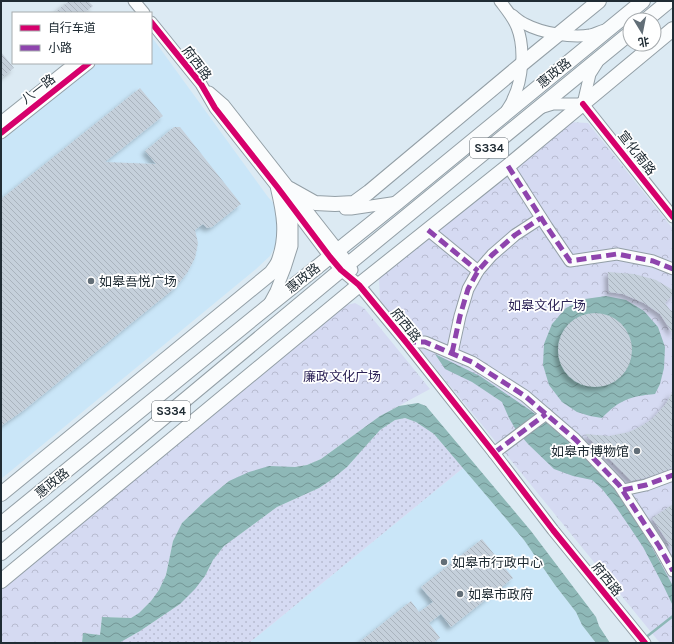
<svg xmlns="http://www.w3.org/2000/svg" width="674" height="644" viewBox="0 0 674 644" font-family="Karla,'Noto Sans SC',sans-serif">
<style>
.built{fill:#cae6f8}
.grass{fill:url(#grass-dots)}
.park{fill:url(#park-crowns)}
.water{fill:url(#water-waves)}
.lines{fill:none;stroke-linecap:round;stroke-linejoin:round}
.stream{stroke:#8eb8b7;stroke-width:2.5}
.building{fill:url(#building-back-hatch);filter:url(#shadow)}
.minor-casing{stroke:#939fa6;stroke-width:13}
.major-casing{stroke:#939fa6;stroke-width:16}
.minor{stroke:#fafcfd;stroke-width:11}
.major{stroke:#fafcfd;stroke-width:14}
.quiet{stroke:#8e44ad;stroke-width:5;stroke-dasharray:10 5;stroke-linecap:butt}
.cycleway-casing{stroke:#fff;stroke-width:8}
.cycleway{stroke:#d6006c;stroke-width:6}
.poi-dot{fill:#626e77;stroke:#fff;stroke-width:1.5}
.labels{text-anchor:middle;dominant-baseline:central;stroke-width:3.5;stroke-linejoin:round;paint-order:stroke}
.shield{fill:#fff;stroke:#636b71;stroke-width:1}
.shield-label{font-size:12px;font-weight:bold;fill:#202c34}
.street-label{font-size:13px;fill:#202c34;stroke:#fff}
.poi-label{font-size:13px;fill:#202c34;stroke:#fff;text-anchor:start}
.park-label{font-size:13px;fill:#2e2457;stroke:#fff}
</style>
<defs>
<pattern id="grass-dots" width="8" height="8" patternUnits="userSpaceOnUse"><rect width="8" height="8" fill="#d5daf2"/><path d="M2 2h.1M6 6h.1" fill="none" stroke="#b7bbd0" stroke-width="1.8" stroke-linecap="round"/></pattern>
<pattern id="park-crowns" width="20" height="18" patternUnits="userSpaceOnUse"><rect width="20" height="18" fill="#d5daf2"/><path d="M2 6a3 3 0 1 1 6 0M12 15a3 3 0 1 1 6 0" fill="none" stroke="#b7bbd0"/></pattern>
<pattern id="water-waves" width="16" height="10" patternUnits="userSpaceOnUse"><rect width="16" height="10" fill="#8eb8b7"/><path d="M0 5q4-4 8 0t8 0" fill="none" stroke="#749696"/></pattern>
<pattern id="building-back-hatch" width="6" height="6" patternUnits="userSpaceOnUse"><rect width="6" height="6" fill="#c5d0db"/><path d="M-1 5l2 2M0 0l6 6M5-1l2 2" fill="none" stroke="#a9b3bd"/></pattern>
<filter id="shadow"><feDropShadow dx="-3.5" dy="3.5" stdDeviation="2" flood-color="#0004"/></filter>
</defs>
<rect width="100%" height="100%" fill="#dceaf3"/>
<g class="built">
<polygon points="151,36 268,197 278,208 277,243 270,256 256,269 1,479 1,140 98,63 151,63"/>
<polygon points="463,468 524,540 555,585 576,612 582,625 596,643 249,643"/>
</g>
<polygon class="grass" points="405,418 416,422 434,434 463,468 249,643 119,643 140,631 180,604 205,576 213,560 224,546 277,507 319,488 331,480 347,467 380,430 395,420"/>
<g class="park">
<polygon points="569,122 588,123 673,229 673,643 660,643 380,300 379,278"/>
<polygon points="355,303 364,308 430,389 380,416 321,459 307,465 295,467 229,481 206,500 182,523 173,541 166,575 159,590 151,601 139,613 131,618 102,617 100,635 83,633 82,643 1,643 1,585 339,307"/>
</g>
<g class="water">
<path d="M606 296 626 300 644 311 658 327 665 347 664 368 660 384 655 394C631 396 619 400 602 418L590 416 577 412 562 402 549 385 543 365 544 344 552 324 566 308 585 299Z"/>
<polygon points="435,354 480,376 530,410 558,432 577,449 593,465 614,488 641,527 673,586 673,606 664,587 643,547 629,526 614,504 602,489 592,480 573,476 554,469 528,444 516,430 509,418 502,402 472,382 445,369"/>
<polygon points="418,403 426,406 531,531 596,617 599,626 610,643 596,643 582,625 576,612 555,585 524,540 434,434 416,422 405,418 395,420 380,430 347,467 331,480 319,488 277,507 224,546 213,560 205,576 195,589 180,604 140,631 119,643 82,643 83,633 100,635 102,617 131,618 139,613 151,601 159,590 166,575 173,541 182,523 206,500 229,481 249,472 269,466 295,467 307,465 321,459 380,416 399,406"/>
</g>
<g class="lines">
<polyline class="stream" points="645,638 673,616"/>
</g>
<g class="building">
<polygon points="69,1 88,1 93,6 84,13 54,13"/>
<polygon points="1,52 14,68 1,78"/>
<polygon points="140,88 163,116 105,162 156,164 145,151 174,127 180,127 241,204 212,227 207,228 203,224 195,230 198,243 195,258 187,273 175,288 24,410 1,426 1,199"/>
<polygon points="608,272 634,274 656,280 673,290 673,295 665,303 670,310 673,312 673,334 660,314 644,303 623,294 609,292"/>
<circle cx="595" cy="350" r="37"/>
<polygon points="673,391 673,466 668,470 644,478 631,481 585,434 609,436 629,432 641,426 652,419 665,405"/>
<polygon points="673,504 673,550 652,518"/>
<polygon points="482,539 513,578 451,627 441,614 429,623 440,638 433,643 358,643 411,601 419,612 433,602 421,587"/>
</g>
<g class="lines">
<g class="minor-casing">
<g id="minor">
<polyline points="134,1 144,13"/>
<path d="M500 1C506 9 513 17 517 27 525 47 523 79 513 99 512 103 509 106 507 110"/>
<path d="M512 15C516 18 520 22 525 24 542 33 571 38 590 35 595 34 600 31 605 30"/>
<polyline points="151,22 201,84 215,108 278,188 330,257 341,270 359,285 406,342 494,453 553,530 645,643"/>
<polyline points="209,92 224,105 338,250 349,264 352,270"/>
<polyline points="583,104 673,217"/>
<polyline points="583,104 590,74 597,63"/>
<polyline points="540,108 553,104 583,104"/>
<polyline points="1,122 75,63"/>
<polyline points="1,133 89,63"/>
<polyline points="508,166 547,227 570,261 617,254 653,261 673,269"/>
<polyline points="345,209 351,209 398,202"/>
<polyline points="428,230 478,271"/>
<polyline points="269,304 276,291 285,268 292,246 292,223 290,204"/>
<polyline points="406,342 425,342 472,362 525,396 546,414 575,439 619,485 659,546 673,571"/>
<polyline points="452,353 460,316 468,289 478,271 492,255 515,235 541,218"/>
<polyline points="494,453 546,414"/>
<polyline points="623,490 646,485 673,475"/>
</g>
</g>
<g class="major-casing">
<g id="major">
<polyline points="646,20 669,1"/>
<polyline points="290,189 315,203 335,204 354,203 369,192 522,64 599,1"/>
<path d="M1 494 271 273C274 269 278 264 279 260 288 235 284 213 278 188"/>
<polyline points="1,524 266,308 398,202 643,1"/>
<polyline points="1,553 341,270 630,33"/>
<polyline points="1,581 359,285 508,166 673,29"/>
</g>
</g>
<use href="#minor" class="minor"/>
<use href="#major" class="major"/>
<g class="quiet">
<polyline points="508,166 547,227 570,261 617,254 653,261 673,269"/>
<polyline points="428,230 478,271"/>
<polyline points="406,342 425,342 472,362 525,396 546,414 575,439 619,485 659,546 673,571"/>
<polyline points="452,353 460,316 468,289 478,271 492,255 515,235 541,218"/>
<polyline points="494,453 546,414"/>
<polyline points="623,490 646,485 673,475"/>
</g>
<g class="cycleway-casing">
<g id="cycleway">
<polyline points="151,22 201,84 215,108 278,188 330,257 341,270 359,285 406,342 494,453 553,530 645,643"/>
<polyline points="583,104 673,217"/>
<polyline points="1,133 89,63"/>
</g>
</g>
<use href="#cycleway" class="cycleway"/>
</g>
<g class="poi-dot">
<circle cx="91" cy="281" r="4"/>
<circle cx="637" cy="451" r="4"/>
<circle cx="444" cy="562" r="4"/>
<circle cx="460" cy="594" r="4"/>
</g>
<g class="labels">
<g class="shield">
<rect x="470" y="138" width="38" height="20" rx="3"/>
<rect x="152" y="401" width="38" height="20" rx="3"/>
</g>
<g class="shield-label">
<text x="489" y="148">S334</text>
<text x="171" y="411">S334</text>
</g>
<g class="street-label">
<text transform="translate(197 63) rotate(53)">府西路</text>
<text transform="translate(554 73) rotate(-39)">惠政路</text>
<text transform="translate(38 89) rotate(-38)">八一路</text>
<text transform="translate(637 153) rotate(52)">宣化南路</text>
<text transform="translate(303 278) rotate(-39)">惠政路</text>
<text transform="translate(406 325) rotate(51)">府西路</text>
<text transform="translate(52 483) rotate(-39)">惠政路</text>
<text transform="translate(607 579) rotate(51)">府西路</text>
</g>
<g class="poi-label">
<text x="99" y="281">如皋吾悦广场</text>
<text x="629" y="451" text-anchor="end">如皋市博物馆</text>
<text x="452" y="562">如皋市行政中心</text>
<text x="468" y="594">如皋市政府</text>
</g>
<g class="park-label">
<text x="547" y="305">如皋文化广场</text>
<text x="342" y="376">廉政文化广场</text>
</g>
</g>
<rect width="674" height="644" fill="none" stroke="#202c34" stroke-width="4"/>
<rect x="12" y="12" width="140" height="52" fill="#ffffff" stroke="#a6abae"/>
<rect x="20" y="25" width="20" height="6" fill="#d6006c" stroke="#a6abae"/>
<text x="48" y="32" font-size="12" fill="#202c34">自行车道</text>
<rect x="20" y="45" width="20" height="6" fill="#8e44ad" stroke="#a6abae"/>
<text x="48" y="52" font-size="12" fill="#202c34">小路</text>
<g transform="translate(642 32) rotate(170)"><circle r="19" fill="#ffffff" stroke="#a6abae"/>
<path d="M0-3L7 15L0 10L-7 15Z" fill="#626e77"/>
<text y="-6" font-size="11" font-weight="bold" text-anchor="middle" fill="#202c34">北</text>
</g>
</svg>
